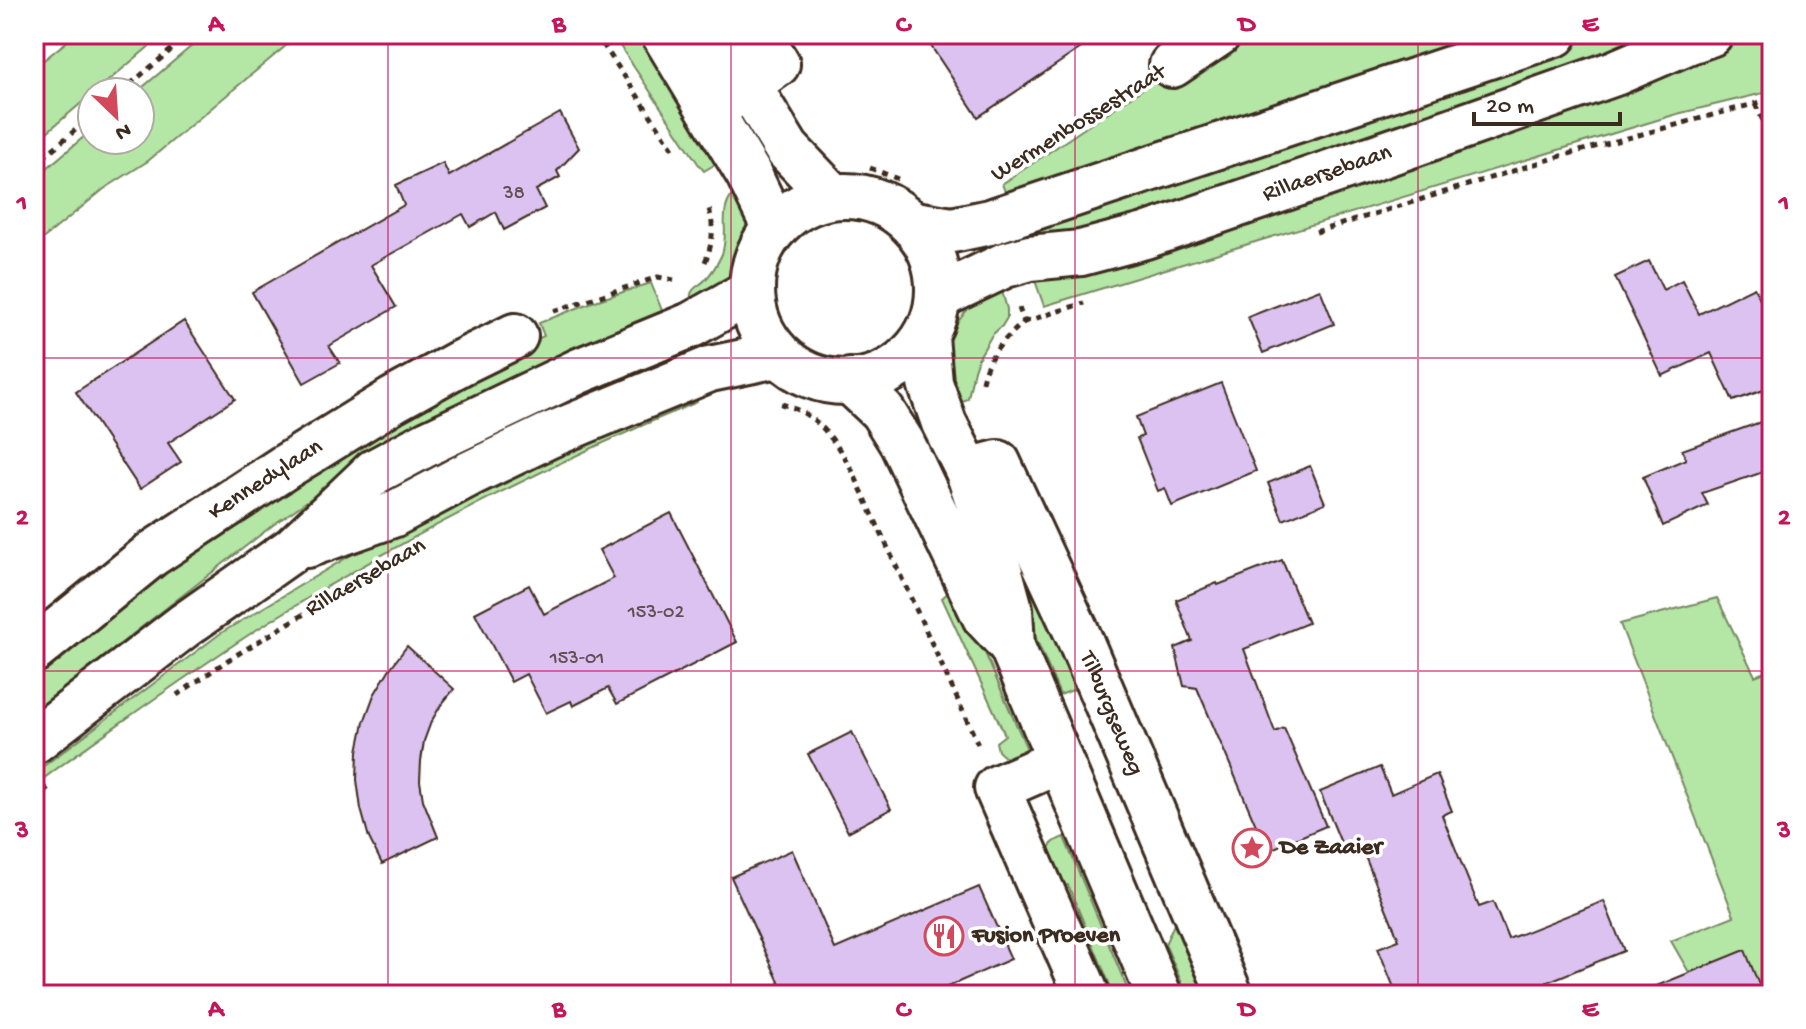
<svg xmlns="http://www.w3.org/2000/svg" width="1806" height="1029" viewBox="0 0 1806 1029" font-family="'Gochi Hand',sans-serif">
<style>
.green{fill:#b4e6a6;stroke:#788862;stroke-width:2}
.building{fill:#dcc2f1;stroke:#3b2a1e;stroke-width:2}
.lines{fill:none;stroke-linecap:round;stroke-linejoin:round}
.minor-casing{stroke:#3b2a1e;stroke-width:50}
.tertiary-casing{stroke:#3b2a1e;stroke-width:50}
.path{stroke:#3b2a1e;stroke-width:5;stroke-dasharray:6 6;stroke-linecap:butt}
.minor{stroke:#fff;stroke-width:44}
.tertiary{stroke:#fff;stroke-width:44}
.grid{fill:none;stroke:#c2185b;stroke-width:2;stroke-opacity:0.55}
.labels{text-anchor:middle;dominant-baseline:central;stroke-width:7;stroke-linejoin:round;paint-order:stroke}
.number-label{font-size:20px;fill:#635053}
.street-label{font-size:24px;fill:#3b2a1e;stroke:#fff}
.poi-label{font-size:24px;font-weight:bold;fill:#3b2a1e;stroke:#fff;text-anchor:start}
.neatline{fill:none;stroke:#c2185b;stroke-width:3}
.grid-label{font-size:26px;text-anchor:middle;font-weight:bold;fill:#c2185b}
</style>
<rect width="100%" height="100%" fill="#fff"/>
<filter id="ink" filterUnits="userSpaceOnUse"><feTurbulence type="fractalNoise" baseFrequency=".0125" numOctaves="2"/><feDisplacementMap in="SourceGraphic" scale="16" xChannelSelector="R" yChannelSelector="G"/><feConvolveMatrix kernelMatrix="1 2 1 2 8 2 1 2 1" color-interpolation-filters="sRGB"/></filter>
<g filter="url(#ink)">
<g class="green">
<polygon points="76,34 164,34 95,92 92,92 92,94 34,143 34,68"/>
<polygon points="206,34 300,34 148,161 104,189 34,246 34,179 92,130 92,140 140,140 140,92 137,92"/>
<polygon points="612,34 649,34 724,159 704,171 699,165"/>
<polygon points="1245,34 1517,34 1009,202 1002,184 1172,69 1179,78"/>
<polygon points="1601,34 1675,34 1157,215 1024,245 1017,227"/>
<polygon points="1759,34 1772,34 1772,91 1677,114 1044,306 1032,272 1629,79"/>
<path d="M734 193 752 231 749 247 741 267 731 281 695 306C693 303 690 298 691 294 692 288 700 285 704 281 712 273 718 263 722 254 730 230 717 213 734 193Z"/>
<polygon points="651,283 665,318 340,478 273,525 34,711 34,665 114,596 501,355 544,336 539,323 595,301"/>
<polygon points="1000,284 1007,309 1007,318 1002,326 992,335 978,359 974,370 968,398 951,408 944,351 954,327 974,301"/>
<path d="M692 390 697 402C551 463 407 536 272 620 230 646 188 676 147 704 109 731 71 757 34 786V774L41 768 221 633 426 510Z"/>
<polygon points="999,498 1086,685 1060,695 1029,622"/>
<polygon points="951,590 958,591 1030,756 1009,761 998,751 996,742 1005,735 942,598"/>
<polygon points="1717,598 1755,676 1772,669 1772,995 1702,995 1671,941 1734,916 1620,624"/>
<path d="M1064 837 1130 995H1114L1068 885 1060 888C1050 869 1035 847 1064 837Z"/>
<polygon points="1152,839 1192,943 1185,946 1184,948 1204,995 1187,995 1165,944 1175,922 1142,844"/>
</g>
<g class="building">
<polygon points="923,34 1102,34 978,117"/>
<polygon points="560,113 579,148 557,171 560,177 536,190 545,208 504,230 496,212 470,227 463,214 371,265 396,307 329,346 340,363 304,383 252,292 404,205 396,185 443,163 449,176"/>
<polygon points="1649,261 1663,290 1682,280 1699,314 1754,287 1761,301 1772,296 1772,387 1733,401 1711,353 1662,376 1615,277"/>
<polygon points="1320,289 1334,324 1263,353 1248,317"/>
<polygon points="184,321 235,399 168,443 181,462 140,489 76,392"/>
<polygon points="1221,383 1256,471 1172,506 1165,488 1158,491 1137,438 1143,436 1136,417"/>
<polygon points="1772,418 1772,469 1702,493 1708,505 1663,526 1643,477 1686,459 1682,450"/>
<polygon points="1310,466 1325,503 1283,520 1268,483"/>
<polygon points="671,513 737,642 617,704 608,688 573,706 571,701 546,713 526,674 511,682 475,613 529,585 544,614 614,578 599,550"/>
<polygon points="1282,560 1308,623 1244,649 1275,732 1284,728 1326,826 1267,851 1197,688 1184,686 1175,648 1192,641 1176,600 1217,583 1218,585"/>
<polygon points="407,646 454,689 441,705 431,722 424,741 421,761 420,781 423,800 438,837 382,864 369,838 361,809 357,780 358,751 364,722 374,695 389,670"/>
<polygon points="852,732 891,809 848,832 808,754"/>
<polygon points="1380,767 1391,794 1437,774 1452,811 1442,815 1479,907 1493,902 1508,939 1604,901 1624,951 1547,982 1553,995 1397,995 1378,948 1399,940 1362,849 1346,855 1320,792"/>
<polygon points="792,850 835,949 979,887 1011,959 929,995 785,995 731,877"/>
<polygon points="1745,950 1763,995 1637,995 1637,994"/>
</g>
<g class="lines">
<g class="minor-casing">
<g id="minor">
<polyline points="1172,65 1218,34"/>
<polyline points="717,107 777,64 758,34"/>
<path id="s1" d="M968 471 998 463 1077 633 1230 995"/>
<path id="s2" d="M34 650 152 554 285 467 393 400 460 363 515 336"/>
<polyline points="1059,761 997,788 1087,995"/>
</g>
</g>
<g class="tertiary-casing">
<g id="tertiary">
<polyline points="664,34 748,173 774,227"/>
<polyline points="710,34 748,85 787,149 832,196"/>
<circle cx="845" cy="289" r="93"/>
<polyline points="915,224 952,230 990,222 1555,34"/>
<path id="s3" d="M940 296 1005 265 1030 258 1081 253 1145 236 1408 146 1615 73 1687 42 1710 34"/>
<polyline points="926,337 930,383 944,423 968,471 992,543 1010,609 1012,647 1159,995"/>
<polyline points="850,381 882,411 902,443 985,617 1011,645"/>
<polyline points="307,545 392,515 469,474 548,436 710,369 777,355"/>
<polyline points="34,741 185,625 293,549 374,472 430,442 579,371 691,325 750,292"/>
</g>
</g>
<g class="path">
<polyline points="596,34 676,153"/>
<polyline points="121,92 190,34"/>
<polyline points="1755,104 1772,139"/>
<polyline points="1027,156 1134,89"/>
<polyline points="34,165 92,116"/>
<polyline points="870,168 898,179"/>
<polyline points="1316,232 1561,156 1772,99"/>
<path d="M705 262C713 243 715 226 708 206"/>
<polyline points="554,311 658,277 674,280"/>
<polyline points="1024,322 1084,303"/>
<path d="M982 382C987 355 1005 339 1024 322L1019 308"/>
<path d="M781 404C819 414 833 439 852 470L978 744"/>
<polyline points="177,695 228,660 362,579"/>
<polyline points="34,799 49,787"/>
</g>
<use href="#minor" class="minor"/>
<use href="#tertiary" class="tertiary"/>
</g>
</g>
<path class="grid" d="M388 34V995M731 34V995M1075 34V995M1418 34V995M34 358H1772M34 671H1772"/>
<defs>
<g id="sight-ring" transform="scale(2)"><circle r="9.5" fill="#fff" stroke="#d1495b" stroke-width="1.5"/><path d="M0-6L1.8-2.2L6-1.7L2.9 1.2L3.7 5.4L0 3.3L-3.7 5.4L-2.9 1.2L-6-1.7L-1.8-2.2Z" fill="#d1495b"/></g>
<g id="restaurant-ring" transform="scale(2)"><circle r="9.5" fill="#fff" stroke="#d1495b" stroke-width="1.5"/><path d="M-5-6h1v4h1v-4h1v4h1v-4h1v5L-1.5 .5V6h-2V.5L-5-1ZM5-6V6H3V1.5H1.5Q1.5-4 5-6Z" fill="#d1495b"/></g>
</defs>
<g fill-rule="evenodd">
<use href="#sight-ring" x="1252" y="848"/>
<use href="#restaurant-ring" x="944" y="936"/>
</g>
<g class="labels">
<g class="number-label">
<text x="514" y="194">38</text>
<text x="656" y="613">153-02</text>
<text x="577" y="659">153-01</text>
</g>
<g class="street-label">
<text transform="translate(1079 124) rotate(-32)">Wermenbossestraat</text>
<text stroke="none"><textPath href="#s3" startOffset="408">Rillaersebaan</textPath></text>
<text stroke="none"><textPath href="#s2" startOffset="288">Kennedylaan</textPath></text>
<text transform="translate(366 578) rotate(-30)">Rillaersebaan</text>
<text stroke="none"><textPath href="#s1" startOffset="306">Tilburgseweg</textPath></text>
</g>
<g class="poi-label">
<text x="1280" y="848">De Zaaier</text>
<text x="972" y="936">Fusion Proeven</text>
</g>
</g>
<rect width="1806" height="1029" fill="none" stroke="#fff" stroke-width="88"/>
<g transform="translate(116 116) rotate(155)"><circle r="38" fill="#ffffff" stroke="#b1aaa5" stroke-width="2"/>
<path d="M0-6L14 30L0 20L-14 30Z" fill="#d1495b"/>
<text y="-12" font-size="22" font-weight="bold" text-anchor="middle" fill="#3b2a1e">N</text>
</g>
<path d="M1474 112v12h146v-12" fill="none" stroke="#3b2a1e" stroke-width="4"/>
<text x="1486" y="112" font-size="24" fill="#3b2a1e" stroke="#ffffff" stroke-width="6" paint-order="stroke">20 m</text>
<rect x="44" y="44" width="1718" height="941" class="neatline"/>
<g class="grid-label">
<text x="216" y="31">A</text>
<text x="559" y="31">B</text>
<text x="903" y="31">C</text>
<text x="1247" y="31">D</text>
<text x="1590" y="31">E</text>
<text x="22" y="210">1</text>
<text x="1784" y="210">1</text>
<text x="22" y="524">2</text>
<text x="1784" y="524">2</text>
<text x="22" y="837">3</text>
<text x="1784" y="837">3</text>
<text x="216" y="1016">A</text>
<text x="559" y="1016">B</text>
<text x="903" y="1016">C</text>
<text x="1247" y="1016">D</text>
<text x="1590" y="1016">E</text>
</g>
</svg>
